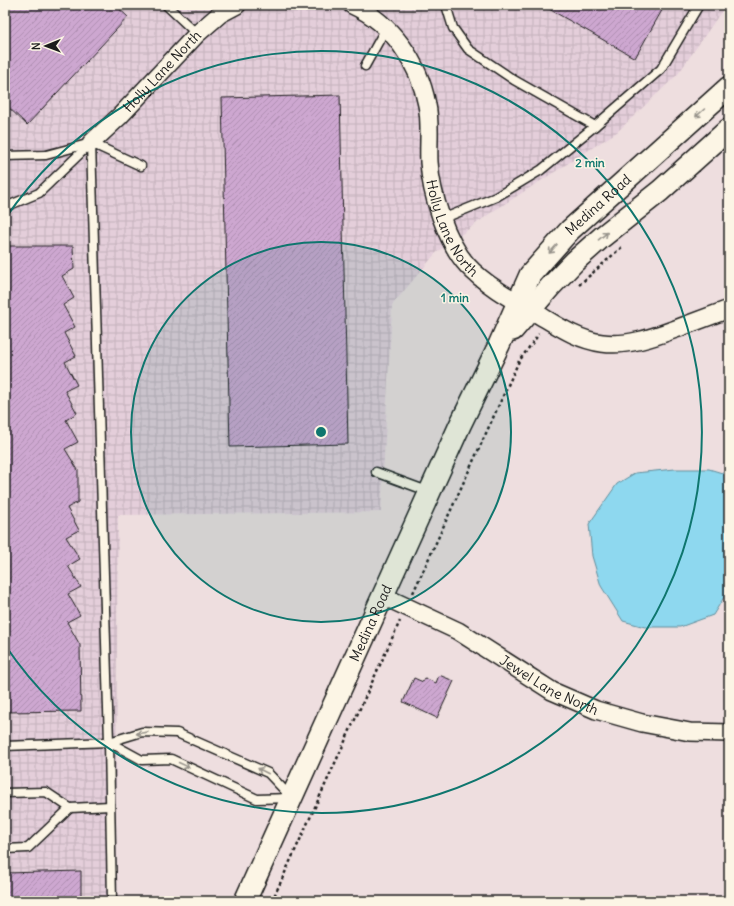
<svg xmlns="http://www.w3.org/2000/svg" width="734" height="906" viewBox="0 0 734 906" font-family="Delius,sans-serif">
<style>
.industrial{fill:url(#industrial-grid)}
.water{fill:#8ed8ef;stroke:#608d9b}
.building{fill:url(#building-hatch);stroke:#1c1c1c}
.lines{fill:none;stroke-linecap:round;stroke-linejoin:round}
.service-casing{stroke:#1c1c1c;stroke-width:11}
.minor-casing{stroke:#1c1c1c;stroke-width:20}
.tertiary-casing{stroke:#1c1c1c;stroke-width:24}
.path{stroke:#1c1c1c;stroke-width:2.5;stroke-dasharray:3 3;stroke-linecap:butt}
.service{stroke:#fcf5e5;stroke-width:8}
.minor{stroke:#fcf5e5;stroke-width:17}
.tertiary{stroke:#fcf5e5;stroke-width:21}
.oneway{stroke:#97938b}
.ring{fill:none;stroke:#0f766e;stroke-width:2}
.labels{text-anchor:middle;dominant-baseline:central;stroke-width:3;stroke-linejoin:round;paint-order:stroke}
.street-label{font-size:14px;fill:#1c1c1c;stroke:#fcf5e5}
.centre{fill:#0f766e;stroke:#fcf5e5;stroke-width:2}
.ring-label{font-size:12px;text-anchor:middle;font-weight:bold;fill:#0f766e;stroke:#fcf5e5;stroke-width:3;stroke-linejoin:round;paint-order:stroke}
</style>
<defs>
<pattern id="industrial-grid" width="8" height="8" patternUnits="userSpaceOnUse"><rect width="8" height="8" fill="#e4ceda"/><path d="M0 4h8M4 0v8" fill="none" stroke="#c3b0ba"/></pattern>
<pattern id="building-hatch" width="6" height="6" patternUnits="userSpaceOnUse"><rect width="6" height="6" fill="#cda7d0"/><path d="M-1 1l2-2M0 6l6-6M5 7l2-2" fill="none" stroke="#af8fb2"/></pattern>
</defs>
<rect width="100%" height="100%" fill="#eededf"/>
<filter id="ink" filterUnits="userSpaceOnUse"><feTurbulence type="fractalNoise" baseFrequency=".025" numOctaves="2"/><feDisplacementMap in="SourceGraphic" scale="8" xChannelSelector="R" yChannelSelector="G"/><feConvolveMatrix kernelMatrix="1 2 1 2 8 2 1 2 1" color-interpolation-filters="sRGB"/></filter>
<g filter="url(#ink)">
<polygon class="industrial" points="5,5 726,5 678,74 617,132 492,212 436,253 392,305 381,512 118,515 115,901 5,901"/>
<polygon class="water" points="675,469 709,469 729,475 729,589 713,615 680,627 645,627 623,621 601,586 592,556 589,524 617,484 635,473"/>
<g class="building">
<polygon points="5,5 115,5 128,17 27,125 5,104"/>
<polygon points="542,5 665,5 635,58"/>
<polygon points="340,95 348,444 230,447 222,98"/>
<polygon points="5,246 73,246 74,269 62,276 74,298 63,305 75,327 64,333 76,356 65,362 77,385 65,391 77,413 66,420 78,442 65,449 78,470 78,502 67,508 79,530 66,537 80,559 68,566 81,587 68,594 80,615 67,622 80,645 81,711 5,712"/>
<polygon points="439,675 454,681 437,718 403,702 414,678 423,682 425,678 436,683"/>
<polygon points="81,871 81,901 5,901 5,873"/>
</g>
<g class="lines">
<g class="service-casing">
<g id="service">
<polyline points="166,5 197,34"/>
<polyline points="365,66 386,28"/>
<polyline points="595,126 661,69 699,5"/>
<polyline points="5,156 46,155 91,143 141,166"/>
<polyline points="5,207 39,193 91,143 109,742 112,901"/>
<polyline points="442,219 496,197 541,170 595,126 514,80 468,49 453,28 446,5"/>
<polyline points="376,472 430,492"/>
<polyline points="109,742 142,760 171,759 257,799 291,798"/>
<polyline points="5,746 109,742 142,732 177,733 268,773 290,796"/>
<polyline points="5,793 46,792 70,808 110,806"/>
<polyline points="5,849 28,848 70,808"/>
</g>
</g>
<g class="minor-casing">
<g id="minor">
<path id="s1" d="M352 5C392 23 419 62 427 105 431 123 428 143 429 162 431 194 446 241 467 265 484 284 513 300 534 312 555 324 577 340 602 343 629 347 656 336 681 327 697 321 713 315 729 309"/>
<path id="s2" d="M91 143 120 116 197 34 220 14 237 5"/>
<path id="s3" d="M383 596 458 631 552 691 596 710 642 723 690 732 729 733"/>
</g>
</g>
<g class="tertiary-casing">
<g id="tertiary">
<polyline points="513,330 550,287 575,261 602,237 660,191 729,129"/>
<path id="s4" d="M245 901 460 425 499 345 530 275 570 230 729 87"/>
</g>
</g>
<g class="path">
<polyline points="579,285 623,246"/>
<polyline points="413,593 519,361 539,334"/>
<polyline points="272,901 400,621"/>
</g>
<use href="#service" class="service"/>
<use href="#minor" class="minor"/>
<use href="#tertiary" class="tertiary"/>
</g>
<defs><path id="oneway-shaft" d="M-6 0H5M1.5-3L5.5 0L1.5 3" fill="none" stroke-width="1.6" stroke-linecap="round" stroke-linejoin="round"/></defs>
<g class="oneway">
<use href="#oneway-shaft" transform="translate(700 113) rotate(138)"/>
<use href="#oneway-shaft" transform="translate(603 236) rotate(-40)"/>
<use href="#oneway-shaft" transform="translate(553 249) rotate(132)"/>
<use href="#oneway-shaft" transform="translate(142 733) rotate(172)"/>
<use href="#oneway-shaft" transform="translate(184 765) rotate(25)"/>
<use href="#oneway-shaft" transform="translate(263 771) rotate(-153)"/>
</g>
</g>
<circle cx="321" cy="432" r="190" fill="#0f766e" fill-opacity=".12"/>
<g class="ring">
<circle cx="321" cy="432" r="190"/>
<path d="M5 219A381 381 0 1 1 5 645"/>
</g>
<g class="labels">
<g class="street-label">
<text stroke="none"><textPath href="#s2" startOffset="101">Holly Lane North</textPath></text>
<text stroke="none"><textPath href="#s4" startOffset="786">Medina Road</textPath></text>
<text stroke="none"><textPath href="#s1" startOffset="258">Holly Lane North</textPath></text>
<text stroke="none"><textPath href="#s4" startOffset="305">Medina Road</textPath></text>
<text stroke="none"><textPath href="#s3" startOffset="189">Jewel Lane North</textPath></text>
</g>
</g>
<circle cx="321" cy="432" r="6" class="centre"/>
<g class="ring-label">
<text x="590" y="167">2 min</text>
<text x="455" y="302">1 min</text>
</g>
<rect width="734" height="906" fill="none" stroke="#fcf5e5" stroke-width="20"/>
<rect x="10" y="10" width="714" height="886" fill="none" stroke="#1c1c1c" stroke-width="1.5" filter="url(#ink)"/>
<g transform="translate(46 46) rotate(269)" stroke="#fcf5e5" stroke-width="3" paint-order="stroke">
<path d="M0-3L7 15L0 10L-7 15Z" fill="#1c1c1c"/>
<text y="-6" font-size="11" font-weight="bold" text-anchor="middle" fill="#1c1c1c">N</text>
</g>
</svg>
